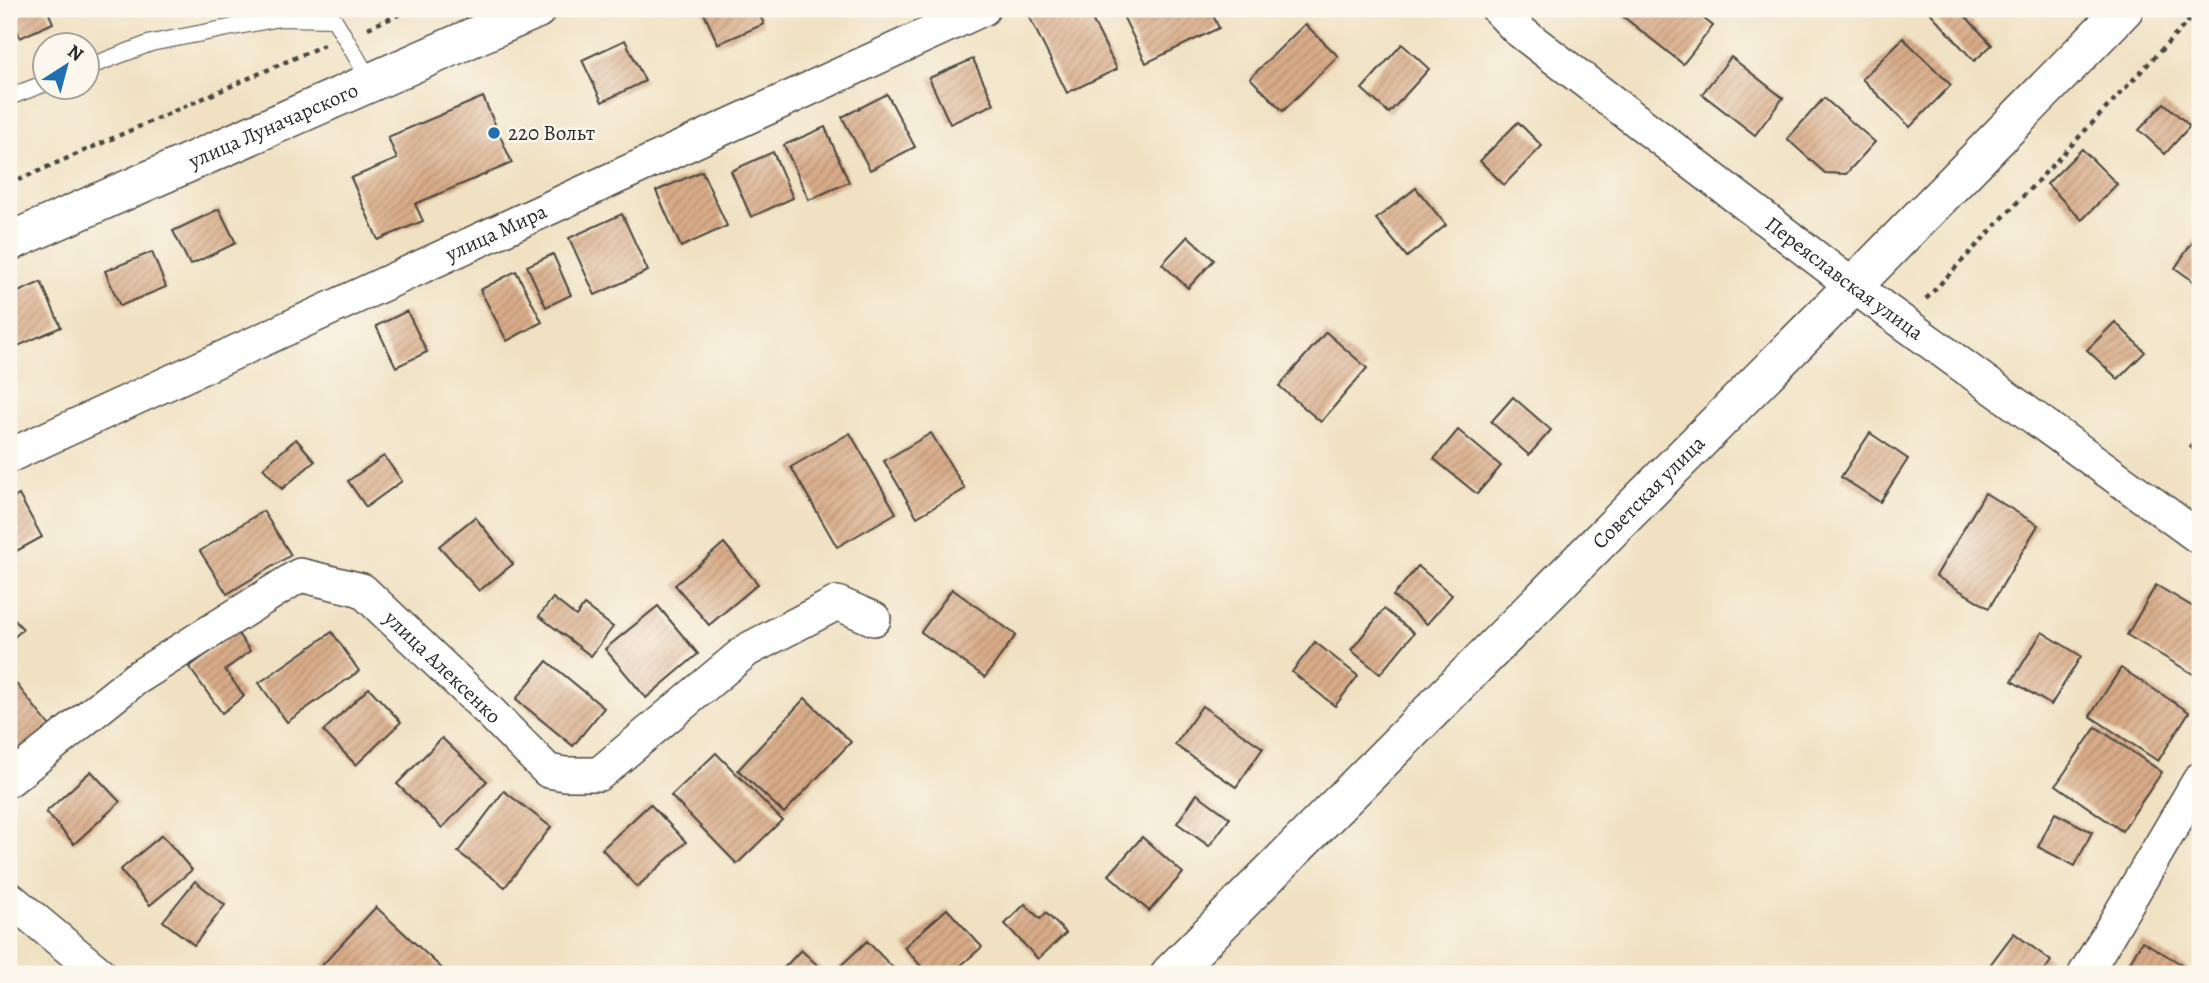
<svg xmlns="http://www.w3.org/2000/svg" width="2209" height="983" viewBox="0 0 2209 983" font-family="Alegreya,serif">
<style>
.building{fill:url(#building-hatch)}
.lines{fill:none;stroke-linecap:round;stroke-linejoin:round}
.service-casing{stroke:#494642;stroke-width:18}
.minor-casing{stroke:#494642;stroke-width:36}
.secondary-casing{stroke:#494642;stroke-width:41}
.path{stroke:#494642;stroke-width:4.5;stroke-dasharray:5 5;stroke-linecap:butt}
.service{stroke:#fff;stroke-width:16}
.minor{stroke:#fff;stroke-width:33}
.secondary{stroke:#fff;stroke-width:38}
.poi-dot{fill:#1f6fb2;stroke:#fbf7ec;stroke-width:2.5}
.labels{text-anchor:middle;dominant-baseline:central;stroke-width:5;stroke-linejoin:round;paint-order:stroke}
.street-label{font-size:21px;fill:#2b2b2b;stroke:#fbf7ec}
.poi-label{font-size:21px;fill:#2b2b2b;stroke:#fbf7ec;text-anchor:start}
</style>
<defs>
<pattern id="building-hatch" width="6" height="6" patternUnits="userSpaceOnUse" patternTransform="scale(1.75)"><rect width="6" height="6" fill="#d9ac88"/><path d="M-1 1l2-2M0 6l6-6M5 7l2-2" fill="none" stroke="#b08c6f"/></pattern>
</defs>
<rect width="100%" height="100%" fill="#fbf7ec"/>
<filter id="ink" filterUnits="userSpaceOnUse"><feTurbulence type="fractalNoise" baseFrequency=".0143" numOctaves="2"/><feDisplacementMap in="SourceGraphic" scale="14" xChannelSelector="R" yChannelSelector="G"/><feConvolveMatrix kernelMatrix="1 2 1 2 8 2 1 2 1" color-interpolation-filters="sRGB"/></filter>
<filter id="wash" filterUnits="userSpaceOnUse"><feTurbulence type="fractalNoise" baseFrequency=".00686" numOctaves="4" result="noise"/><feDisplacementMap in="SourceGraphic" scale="28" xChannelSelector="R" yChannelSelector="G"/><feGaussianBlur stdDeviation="1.57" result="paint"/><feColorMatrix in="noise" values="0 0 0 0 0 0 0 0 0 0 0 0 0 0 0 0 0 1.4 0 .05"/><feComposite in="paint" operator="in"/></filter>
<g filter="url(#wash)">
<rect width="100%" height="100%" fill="#f0e1c2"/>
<g id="blocks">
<g class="building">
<polygon points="9,9 47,9 53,23 20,38"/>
<polygon points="702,9 757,9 764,24 718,44"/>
<polygon points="1039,9 1087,9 1117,69 1067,93 1028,14"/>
<polygon points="1132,9 1210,9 1219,28 1146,63 1122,14"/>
<polygon points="1624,9 1692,9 1713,26 1683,64 1620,14"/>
<polygon points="1927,9 1959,9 1992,45 1974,61"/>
<polygon points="1305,24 1338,56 1283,111 1250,78"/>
<polygon points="1903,38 1951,85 1910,127 1862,79"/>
<polygon points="625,40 645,81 602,102 582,60"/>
<polygon points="1402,44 1429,69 1389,113 1362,89"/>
<polygon points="1731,57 1783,98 1755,135 1702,94"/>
<polygon points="973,59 994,104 950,124 929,78"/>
<polygon points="887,94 915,147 870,170 842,117"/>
<polygon points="483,97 512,163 415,204 423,221 378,240 351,178 397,159 388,137"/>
<polygon points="1824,98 1875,142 1846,174 1825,173 1787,139"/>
<polygon points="2164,103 2190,126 2165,154 2139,130"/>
<polygon points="1518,122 1542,146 1504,185 1480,161"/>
<polygon points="825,127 849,182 809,200 784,145"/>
<polygon points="2082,149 2117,184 2082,220 2047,184"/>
<polygon points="773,152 793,198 751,217 731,171"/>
<polygon points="702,171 727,226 681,247 656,191"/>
<polygon points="1416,188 1446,225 1407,257 1376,219"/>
<polygon points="219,209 236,243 190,265 173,231"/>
<polygon points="622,214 648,271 595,295 569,238"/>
<polygon points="2200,231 2200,286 2175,268"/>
<polygon points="1188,236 1214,260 1188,288 1162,264"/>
<polygon points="152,252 166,287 120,306 105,271"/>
<polygon points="553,254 571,295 546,307 527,266"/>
<polygon points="516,271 542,322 507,341 480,290"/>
<polygon points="41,282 61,327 18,346 9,323 9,296"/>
<polygon points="407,311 427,352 396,367 376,326"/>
<polygon points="2115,322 2145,352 2118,379 2087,350"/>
<polygon points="1326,332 1367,368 1321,422 1279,386"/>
<polygon points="1513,397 1551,430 1529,455 1491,422"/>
<polygon points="1458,430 1501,466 1477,494 1434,459"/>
<polygon points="850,433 896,513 837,547 791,467"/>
<polygon points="931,433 965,489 917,517 884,461"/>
<polygon points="1870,433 1908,459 1880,502 1841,477"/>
<polygon points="2200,435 2200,456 2190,447"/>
<polygon points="296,439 315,461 282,489 263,468"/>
<polygon points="384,456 402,481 366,507 348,481"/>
<polygon points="1985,493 2038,525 1989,608 1936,576"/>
<polygon points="19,495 42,537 9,555 9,501"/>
<polygon points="263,511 291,555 227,594 200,551"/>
<polygon points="475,517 513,564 479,591 439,546"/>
<polygon points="724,543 758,584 709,625 675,585"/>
<polygon points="1418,566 1452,595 1427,624 1393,596"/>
<polygon points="2156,585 2200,611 2200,678 2127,635"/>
<polygon points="952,589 1016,635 985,677 921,632"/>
<polygon points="553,598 576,616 584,605 613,627 591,656 539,616"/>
<polygon points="658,606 698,654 646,698 605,649"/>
<polygon points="1384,609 1414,633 1380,674 1351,650"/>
<polygon points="9,614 23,629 9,642"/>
<polygon points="237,632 250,651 225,670 244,696 222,713 189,667"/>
<polygon points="332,632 359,671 287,722 259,683"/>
<polygon points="2042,632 2081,656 2051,705 2012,681"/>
<polygon points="1315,642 1358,676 1335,706 1292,672"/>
<polygon points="547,661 604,708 573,746 516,699"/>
<polygon points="2121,668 2189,712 2158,761 2090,716"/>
<polygon points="14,681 53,730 9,766 9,685"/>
<polygon points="369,688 401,722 356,765 323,731"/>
<polygon points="805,698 851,742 784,813 738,770"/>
<polygon points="1202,706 1263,748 1236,787 1175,745"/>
<polygon points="2096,727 2162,772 2122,831 2056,785"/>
<polygon points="442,738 487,781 442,828 397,784"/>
<polygon points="716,753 782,820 737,864 671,796"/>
<polygon points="91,771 120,802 74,844 46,812"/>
<polygon points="504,791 551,827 505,887 458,852"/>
<polygon points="1197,794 1230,818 1209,846 1177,823"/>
<polygon points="650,804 686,842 637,887 602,849"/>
<polygon points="2055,813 2092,832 2075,866 2038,847"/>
<polygon points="162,835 192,870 150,905 120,870"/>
<polygon points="1142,837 1183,873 1149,911 1109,875"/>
<polygon points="195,881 225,905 194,945 163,921"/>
<polygon points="1025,904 1040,919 1046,913 1066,933 1038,959 1005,924"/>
<polygon points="376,907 448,974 314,974"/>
<polygon points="947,909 982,947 951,974 928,974 904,947"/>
<polygon points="2014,933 2051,961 2042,974 1985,974 1984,973"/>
<polygon points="867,941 899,974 832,974"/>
<polygon points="2142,941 2188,968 2184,974 2123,974"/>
<polygon points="801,950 827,974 778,974"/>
</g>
</g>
</g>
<g filter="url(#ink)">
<use href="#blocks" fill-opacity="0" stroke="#494642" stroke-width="2"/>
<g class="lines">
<g class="service-casing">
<g id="service">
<polyline points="88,67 151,43 280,18 334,19 371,82"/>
<polyline points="9,97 46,83"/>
</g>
</g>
<g class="minor-casing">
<g id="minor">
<path id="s1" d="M1498 9 1517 29 1853 286 2200 538"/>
<path id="s2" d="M9 456 983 9"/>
<path id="s3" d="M9 780 135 679 300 575 362 590 489 711 548 771 565 774H599L747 650 837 603 874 619"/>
<polyline points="9,898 100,974"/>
<polyline points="2085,974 2200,779"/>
</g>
</g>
<g class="secondary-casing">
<g id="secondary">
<path id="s4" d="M9 242 537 9"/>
<path id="s5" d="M1170 974 1853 286 2124 9"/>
</g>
</g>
<g class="path">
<polyline points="368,28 412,9"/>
<polyline points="9,184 324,45"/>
<polyline points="1926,299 2200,9"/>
</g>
<use href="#service" class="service"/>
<use href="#minor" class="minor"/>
<use href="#secondary" class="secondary"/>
</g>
</g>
<circle class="poi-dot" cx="494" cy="133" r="7"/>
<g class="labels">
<g class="street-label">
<text stroke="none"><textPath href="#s4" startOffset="289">улица Луначарского</textPath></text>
<text stroke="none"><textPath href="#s2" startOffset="536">улица Мира</textPath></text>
<text stroke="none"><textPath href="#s1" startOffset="439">Переяславская улица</textPath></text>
<text stroke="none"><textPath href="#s5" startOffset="679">Советская улица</textPath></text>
<text stroke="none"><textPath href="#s3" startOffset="532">улица Алексенко</textPath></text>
</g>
<g class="poi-label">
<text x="508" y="133">220 Вольт</text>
</g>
</g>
<rect width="2209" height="983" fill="none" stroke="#fbf7ec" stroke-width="35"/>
<g transform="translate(66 66) rotate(36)"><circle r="33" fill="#fbf7ec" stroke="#a8a59f" stroke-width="2"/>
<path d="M0-5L12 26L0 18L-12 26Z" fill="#1f6fb2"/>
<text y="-10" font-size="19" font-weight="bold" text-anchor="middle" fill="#2b2b2b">N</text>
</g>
</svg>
